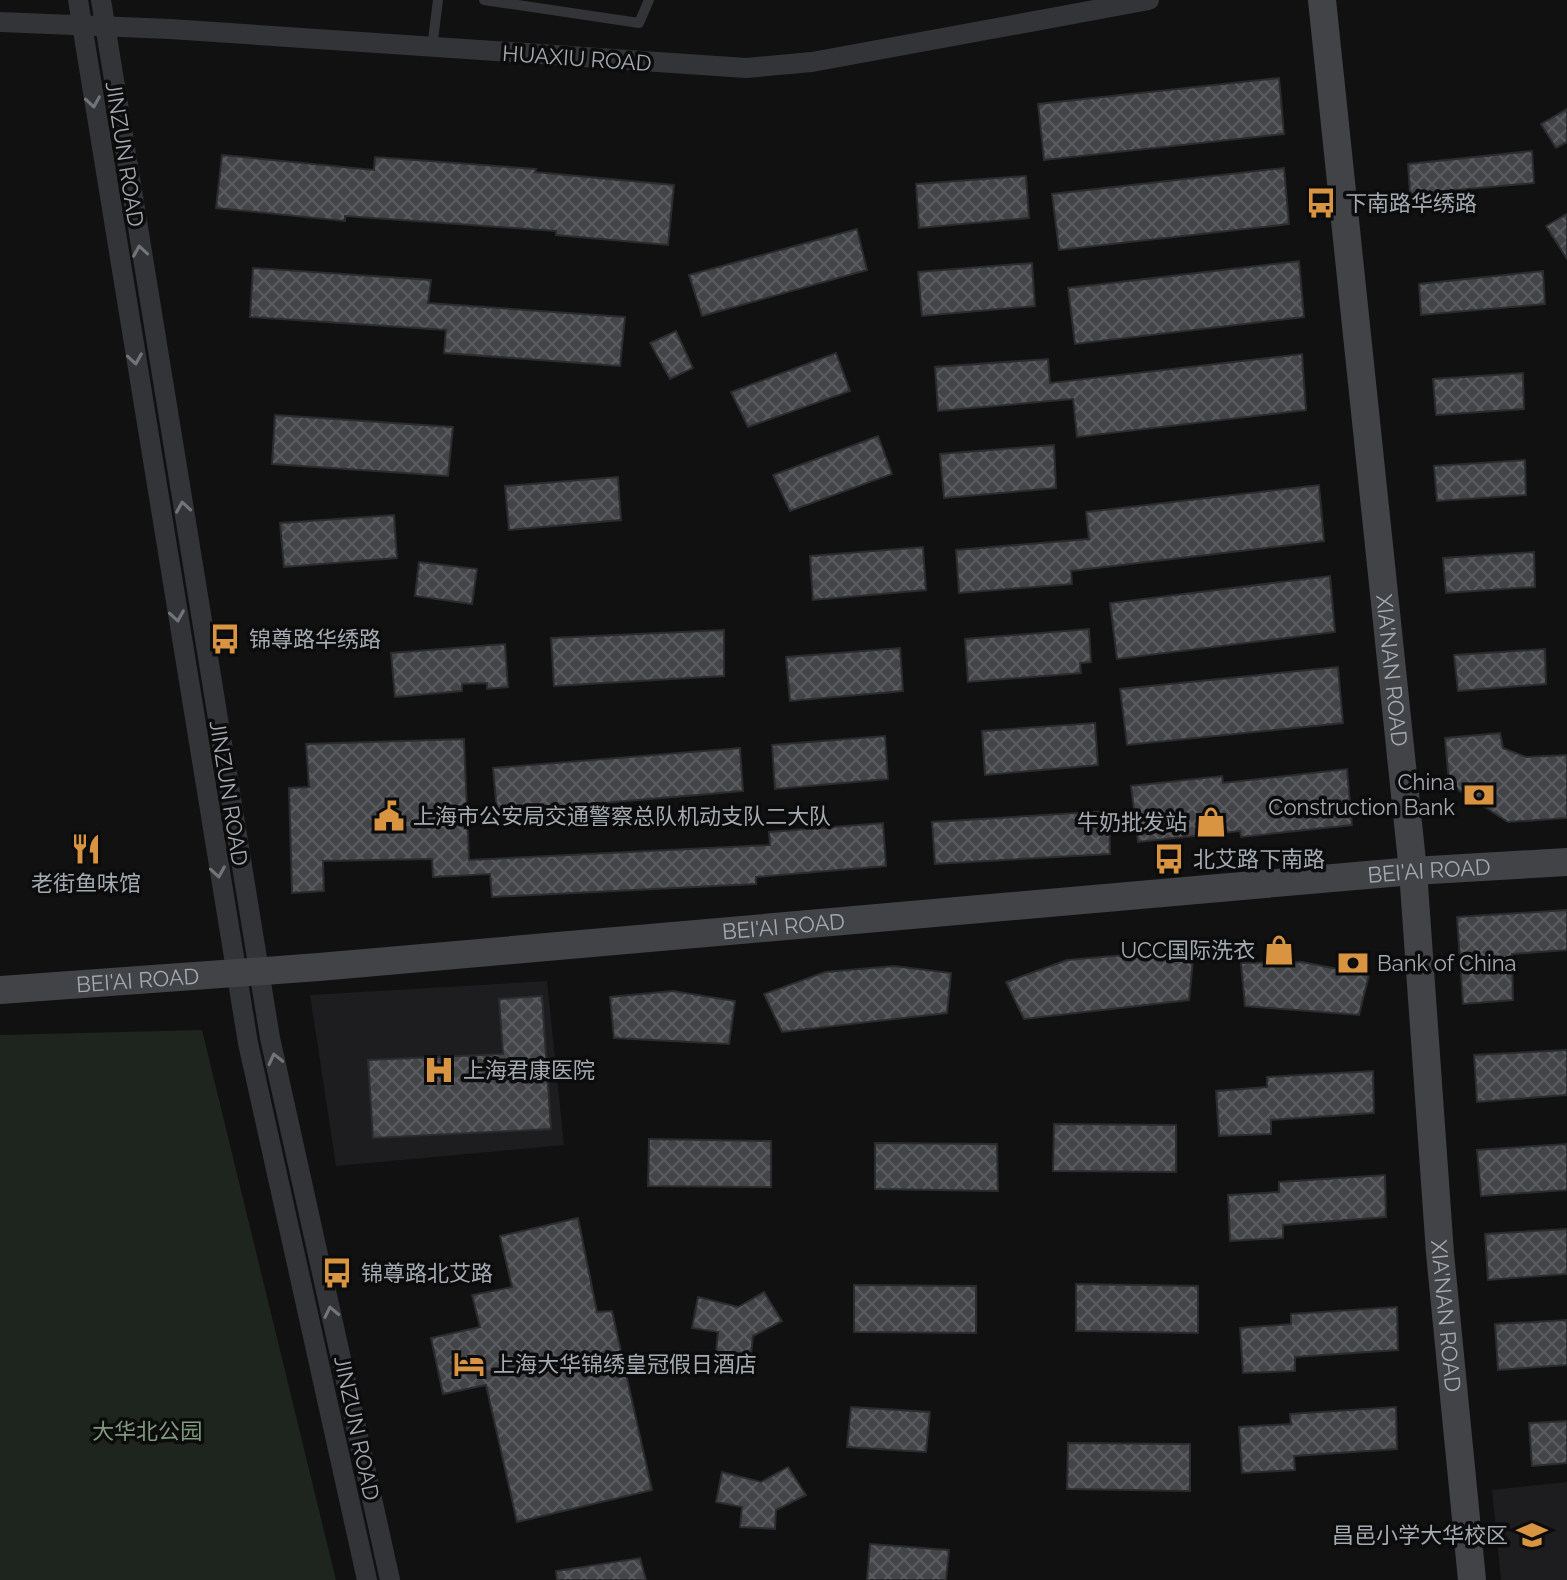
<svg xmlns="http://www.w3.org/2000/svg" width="1567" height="1580" viewBox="0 0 1567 1580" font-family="Raleway,'Noto Sans SC',sans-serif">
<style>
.built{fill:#1d1d1f}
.green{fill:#1e241e}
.building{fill:url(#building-cross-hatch);stroke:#2b2c2e;stroke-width:2}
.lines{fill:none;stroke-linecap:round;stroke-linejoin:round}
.lane{stroke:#333437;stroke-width:10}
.street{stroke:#333437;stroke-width:20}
.secondary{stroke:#414347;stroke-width:28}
.oneway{stroke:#71757a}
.labels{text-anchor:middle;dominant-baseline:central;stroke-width:7;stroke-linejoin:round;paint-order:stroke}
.street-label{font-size:22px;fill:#a4aab1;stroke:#0c0c0d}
.poi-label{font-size:22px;fill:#a4aab1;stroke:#0c0c0d;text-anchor:start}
.park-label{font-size:22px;fill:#7f9a7d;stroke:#0c0c0d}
</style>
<defs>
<pattern id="building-cross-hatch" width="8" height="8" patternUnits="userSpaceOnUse" patternTransform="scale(2)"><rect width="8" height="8" fill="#434447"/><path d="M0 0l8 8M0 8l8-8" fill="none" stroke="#5b5c5f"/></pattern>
</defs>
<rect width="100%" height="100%" fill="#111112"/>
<g class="built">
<polygon points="547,981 564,1145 336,1166 310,995"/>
<polygon points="1567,1482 1567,1580 1501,1580 1492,1490"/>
</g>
<polygon class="green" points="202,1030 336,1580 0,1580 0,1035"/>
<g class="building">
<polygon points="1279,78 1284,134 1044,160 1038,104"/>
<polygon points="1567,109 1567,142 1556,148 1541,124"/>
<polygon points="1532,151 1534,183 1410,194 1408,164"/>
<polygon points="222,155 374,170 375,157 536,169 535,172 674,185 668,245 556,235 556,231 345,216 345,221 216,208"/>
<polygon points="1284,168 1289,224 1059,250 1052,194"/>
<polygon points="1026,176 1029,218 919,228 916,184"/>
<polygon points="1567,214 1567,259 1546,226"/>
<polygon points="857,229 867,270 702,316 689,275"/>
<polygon points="1299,261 1304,317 1075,344 1068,288"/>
<polygon points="1032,263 1035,306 922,316 918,272"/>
<polygon points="253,268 431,280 428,303 625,317 620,366 444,353 446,330 250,317"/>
<polygon points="1543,271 1545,304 1421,315 1419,284"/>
<polygon points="676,331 693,368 670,379 650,343"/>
<polygon points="836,353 850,391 748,427 731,392"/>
<polygon points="1302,354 1306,410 1077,437 1073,399 938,411 935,367 1048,359 1050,383"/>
<polygon points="1523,373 1524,409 1436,415 1433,379"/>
<polygon points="275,415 453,427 448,476 272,464"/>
<polygon points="878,436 892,474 790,511 773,475"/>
<polygon points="1054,445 1056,488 944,498 940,454"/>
<polygon points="1525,460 1526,495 1437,501 1434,466"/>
<polygon points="618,477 621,520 509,530 505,486"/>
<polygon points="1319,485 1324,541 1071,571 1072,584 959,593 956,550 1089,539 1086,512"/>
<polygon points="394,515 397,558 284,567 280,523"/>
<polygon points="923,547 926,590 813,600 810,556"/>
<polygon points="1534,552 1535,587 1446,593 1443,558"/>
<polygon points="419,562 477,569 472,604 415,596"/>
<polygon points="1330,576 1335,632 1117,659 1110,603"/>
<polygon points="1089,629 1091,662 1080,663 1081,673 968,682 965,639"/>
<polygon points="724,630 724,676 554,686 551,638"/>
<polygon points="505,644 508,687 487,689 487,683 462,684 462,691 395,697 391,653"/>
<polygon points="900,648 903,691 790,701 786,657"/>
<polygon points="1545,649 1546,684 1458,691 1454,655"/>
<polygon points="1338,667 1343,723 1127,745 1120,689"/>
<polygon points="1095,723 1098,765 985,775 982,731"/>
<polygon points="1500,733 1503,748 1526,757 1567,755 1567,818 1508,822 1449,784 1445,738"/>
<polygon points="885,736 888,779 775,789 772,745"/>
<polygon points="464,739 469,860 770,845 769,832 883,823 886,866 756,877 756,884 492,897 490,874 433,877 432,859 323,861 324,891 292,893 289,788 309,787 306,744"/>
<polygon points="740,748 743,791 497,812 493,768"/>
<polygon points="1347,769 1352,825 1241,837 1240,831 1138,842 1131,786 1222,776 1223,783"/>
<polygon points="1109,811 1110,854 935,864 932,822"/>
<polygon points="1567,910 1567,950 1512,954 1513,1000 1463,1004 1457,917"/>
<polygon points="1136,954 1193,960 1189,1000 1024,1019 1006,982 1067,960"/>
<polygon points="1302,962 1369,975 1359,1015 1245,1006 1241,963"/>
<polygon points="894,966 951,973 947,1013 782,1032 764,994 825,972"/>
<polygon points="673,991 735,1001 729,1044 614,1038 610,997"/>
<polygon points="542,996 551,1129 373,1138 368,1060 503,1054 499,999"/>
<polygon points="1567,1050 1567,1095 1477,1102 1474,1055"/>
<polygon points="1373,1071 1374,1113 1271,1120 1271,1134 1219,1136 1216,1091 1267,1087 1267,1077"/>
<polygon points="1054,1124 1176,1125 1176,1172 1053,1171"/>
<polygon points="649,1139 771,1141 771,1187 648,1186"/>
<polygon points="875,1143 997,1144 998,1191 875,1189"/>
<polygon points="1567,1144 1567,1190 1481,1196 1477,1150"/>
<polygon points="1385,1175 1386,1217 1283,1225 1283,1238 1230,1241 1228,1195 1279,1192 1279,1182"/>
<polygon points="578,1218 597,1312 612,1311 652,1490 517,1522 486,1385 443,1394 431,1338 480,1327 472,1295 512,1287 500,1236"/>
<polygon points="1567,1229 1567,1274 1488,1280 1485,1234"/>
<polygon points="1076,1284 1198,1286 1198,1333 1076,1331"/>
<polygon points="854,1285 976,1286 976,1333 854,1332"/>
<polygon points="764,1292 782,1321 753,1336 751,1355 716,1352 718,1332 692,1328 698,1297 738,1307"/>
<polygon points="1397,1307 1398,1350 1295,1357 1295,1371 1243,1373 1240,1328 1291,1324 1291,1314"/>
<polygon points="1567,1320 1567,1365 1498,1370 1495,1324"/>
<polygon points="851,1407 930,1412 926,1452 847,1447"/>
<polygon points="1396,1407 1397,1449 1294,1456 1295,1470 1242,1473 1239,1427 1291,1424 1290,1414"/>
<polygon points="1567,1421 1567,1463 1532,1466 1529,1423"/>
<polygon points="1068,1443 1190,1444 1190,1491 1067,1489"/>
<polygon points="788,1467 806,1495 776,1510 775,1529 740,1527 742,1507 716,1502 722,1472 761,1482"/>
<polygon points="870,1544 949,1550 946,1580 867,1580"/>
<polygon points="640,1558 646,1580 557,1580 556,1571"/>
</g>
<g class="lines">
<g class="lane">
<polyline points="484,0 639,23 649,0"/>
<polyline points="432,48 438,0"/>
</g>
<g class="street">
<polyline points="78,0 248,1043 367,1580"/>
<polyline points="101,0 270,1038 390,1580"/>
<polyline points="0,22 170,29 746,68 812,62 1149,0"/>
</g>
<g class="secondary">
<path id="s1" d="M1322 0 1413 871 1440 1253 1472 1580"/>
<path id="s2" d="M0 990 319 967 1413 871 1567 862"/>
</g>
</g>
<defs><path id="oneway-chevron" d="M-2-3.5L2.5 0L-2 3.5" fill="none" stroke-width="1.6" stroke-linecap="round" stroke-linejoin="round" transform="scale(2)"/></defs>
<g class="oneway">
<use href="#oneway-chevron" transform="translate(93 102) rotate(81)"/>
<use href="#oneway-chevron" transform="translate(140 251) rotate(-99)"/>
<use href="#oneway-chevron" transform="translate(135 359) rotate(81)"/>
<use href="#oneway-chevron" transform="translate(183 507) rotate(-99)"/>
<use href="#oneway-chevron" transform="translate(177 616) rotate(81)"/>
<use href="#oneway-chevron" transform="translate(218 872) rotate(81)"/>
<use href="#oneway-chevron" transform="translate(275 1059) rotate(-103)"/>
<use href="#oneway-chevron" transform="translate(331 1312) rotate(-102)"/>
</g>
<defs>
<g id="bus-bare" transform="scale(2.4)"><path d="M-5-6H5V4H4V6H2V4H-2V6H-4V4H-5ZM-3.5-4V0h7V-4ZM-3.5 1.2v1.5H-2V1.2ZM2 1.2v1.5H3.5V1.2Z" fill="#d99442" stroke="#0c0c0d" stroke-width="2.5" paint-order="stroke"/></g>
<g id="bank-bare" transform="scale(2.4)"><path d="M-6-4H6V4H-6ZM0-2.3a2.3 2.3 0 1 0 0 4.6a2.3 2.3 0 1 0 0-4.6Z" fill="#d99442" stroke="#0c0c0d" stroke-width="2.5" paint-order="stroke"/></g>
<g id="civic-bare" transform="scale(2.4)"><path d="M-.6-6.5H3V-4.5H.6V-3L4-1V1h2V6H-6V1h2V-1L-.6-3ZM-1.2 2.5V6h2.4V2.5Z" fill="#d99442" stroke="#0c0c0d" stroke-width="2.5" paint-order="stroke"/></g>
<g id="shop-bare" transform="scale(2.4)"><path d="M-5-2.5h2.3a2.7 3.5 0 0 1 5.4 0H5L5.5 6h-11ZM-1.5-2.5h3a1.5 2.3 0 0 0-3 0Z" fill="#d99442" stroke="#0c0c0d" stroke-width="2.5" paint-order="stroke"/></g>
<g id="restaurant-bare" transform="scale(2.4)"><path d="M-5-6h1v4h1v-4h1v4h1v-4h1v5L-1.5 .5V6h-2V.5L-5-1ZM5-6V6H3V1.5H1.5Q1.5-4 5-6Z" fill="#d99442" stroke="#0c0c0d" stroke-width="2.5" paint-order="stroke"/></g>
<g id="hospital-bare" transform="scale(2.4)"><path d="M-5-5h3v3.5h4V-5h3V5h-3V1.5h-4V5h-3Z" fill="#d99442" stroke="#0c0c0d" stroke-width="2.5" paint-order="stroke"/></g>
<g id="hotel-bare" transform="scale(2.4)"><path d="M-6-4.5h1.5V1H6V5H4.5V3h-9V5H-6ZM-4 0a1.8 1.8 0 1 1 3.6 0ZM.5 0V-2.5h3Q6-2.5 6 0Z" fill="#d99442" stroke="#0c0c0d" stroke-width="2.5" paint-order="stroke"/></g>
<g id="school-bare" transform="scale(2.4)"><path d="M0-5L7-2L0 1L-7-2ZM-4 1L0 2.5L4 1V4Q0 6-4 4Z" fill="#d99442" stroke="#0c0c0d" stroke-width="2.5" paint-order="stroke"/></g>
</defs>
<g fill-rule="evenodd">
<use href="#bus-bare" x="1321" y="203"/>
<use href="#bus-bare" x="225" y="639"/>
<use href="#bank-bare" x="1479" y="795"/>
<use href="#civic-bare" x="389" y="816"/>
<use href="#shop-bare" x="1211" y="822"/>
<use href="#restaurant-bare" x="86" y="849"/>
<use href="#bus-bare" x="1169" y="859"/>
<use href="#shop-bare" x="1279" y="950"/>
<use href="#bank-bare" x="1353" y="963"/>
<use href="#hospital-bare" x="439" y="1070"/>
<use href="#bus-bare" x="337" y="1273"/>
<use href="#hotel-bare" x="469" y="1364"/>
<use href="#school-bare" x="1532" y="1535"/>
</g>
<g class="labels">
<g class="street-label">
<text transform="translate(577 58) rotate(4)">HUAXIU ROAD</text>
<text transform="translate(125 154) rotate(81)">JINZUN ROAD</text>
<text stroke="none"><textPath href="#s1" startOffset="674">XIA'NAN ROAD</textPath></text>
<text transform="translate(229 793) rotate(81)">JINZUN ROAD</text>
<text stroke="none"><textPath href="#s2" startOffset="1434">BEI'AI ROAD</textPath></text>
<text stroke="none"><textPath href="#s2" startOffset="786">BEI'AI ROAD</textPath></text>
<text stroke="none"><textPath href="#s2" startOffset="138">BEI'AI ROAD</textPath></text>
<text stroke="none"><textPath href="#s1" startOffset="1322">XIA'NAN ROAD</textPath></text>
<text transform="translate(357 1428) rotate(78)">JINZUN ROAD</text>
</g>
<g class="poi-label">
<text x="1345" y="203">下南路华绣路</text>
<text x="249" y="639">锦尊路华绣路</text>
<text x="1455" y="782" text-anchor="end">China<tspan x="1455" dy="25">Construction Bank</tspan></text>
<text x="413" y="816">上海市公安局交通警察总队机动支队二大队</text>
<text x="1187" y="822" text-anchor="end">牛奶批发站</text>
<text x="1193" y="859">北艾路下南路</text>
<text x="86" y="883" text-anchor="middle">老街鱼味馆</text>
<text x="1255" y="950" text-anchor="end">UCC国际洗衣</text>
<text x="1377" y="963">Bank of China</text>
<text x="463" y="1070">上海君康医院</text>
<text x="361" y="1273">锦尊路北艾路</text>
<text x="493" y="1364">上海大华锦绣皇冠假日酒店</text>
<text x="1508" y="1535" text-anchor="end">昌邑小学大华校区</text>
</g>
<g class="park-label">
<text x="147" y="1431">大华北公园</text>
</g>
</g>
</svg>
